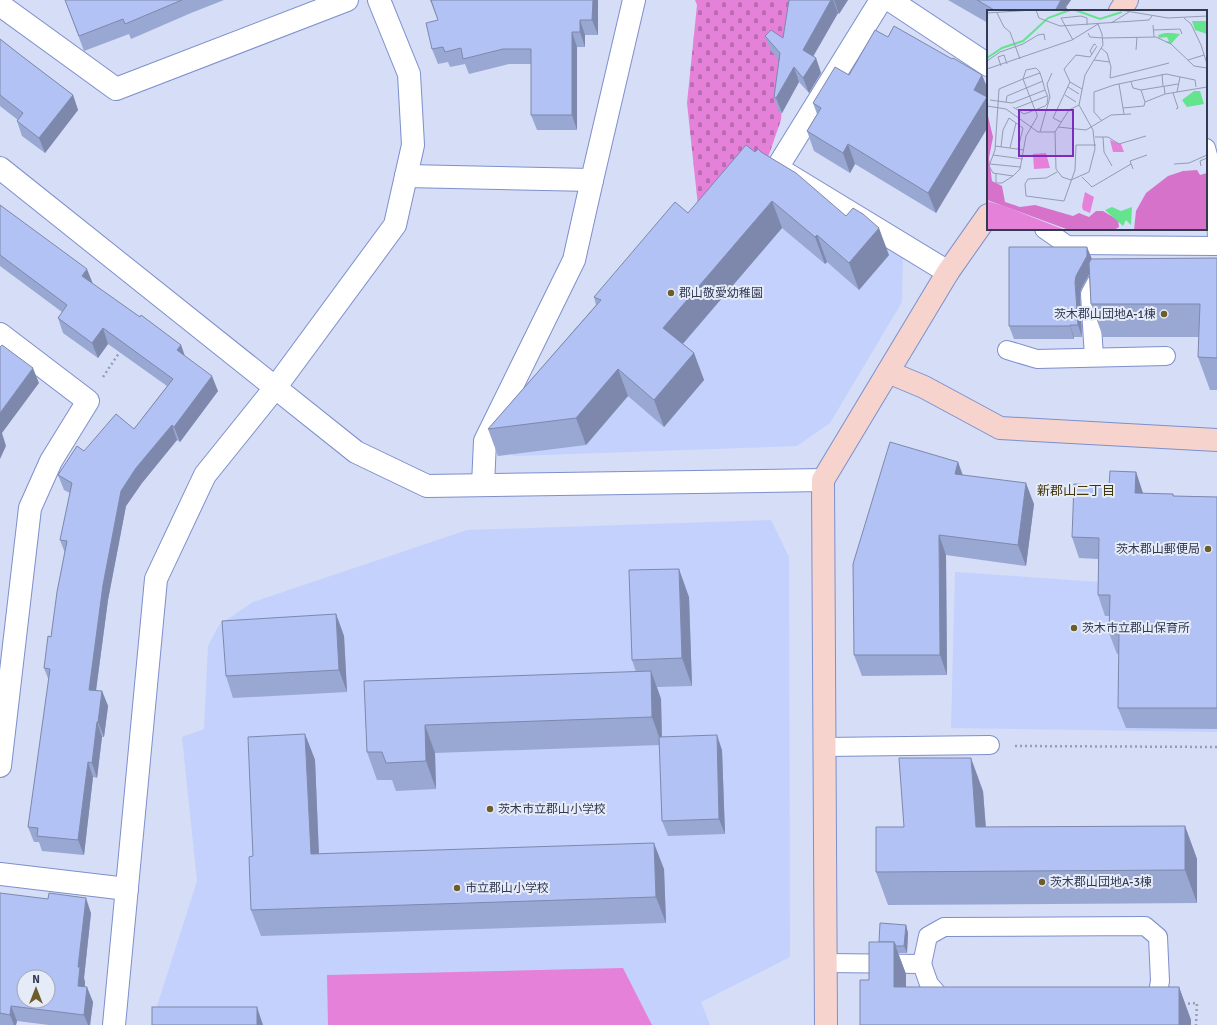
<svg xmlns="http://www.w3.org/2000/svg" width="1217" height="1025" viewBox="0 0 1217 1025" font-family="Signika,'Noto Sans JP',sans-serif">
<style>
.built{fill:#c4d1fc}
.cemetery{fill:url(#cemetery-stones)}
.pitch{fill:#e581d9}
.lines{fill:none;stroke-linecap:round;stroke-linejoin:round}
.lane-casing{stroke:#7e8fcc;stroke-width:20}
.street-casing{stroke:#7e8fcc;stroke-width:24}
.secondary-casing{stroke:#7e8fcc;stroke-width:24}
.path{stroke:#959db7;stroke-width:2.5;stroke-dasharray:2 3;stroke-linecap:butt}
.lane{stroke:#fff;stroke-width:18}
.street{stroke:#fff;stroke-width:22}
.secondary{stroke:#f6d4cd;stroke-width:22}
.wall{fill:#99a7d3}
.shaded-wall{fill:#7d88ac}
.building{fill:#b2c2f5;stroke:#7d88ac;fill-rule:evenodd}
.poi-dot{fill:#6d5d2a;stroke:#e6ebf8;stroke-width:1.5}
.labels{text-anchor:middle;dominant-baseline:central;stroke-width:4;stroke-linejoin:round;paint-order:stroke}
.poi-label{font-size:12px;fill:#323953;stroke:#e6ebf8;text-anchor:start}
.neighbourhood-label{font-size:13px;fill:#43370d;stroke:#e6ebf8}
.inset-river{fill:none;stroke:#63e48d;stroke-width:2}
.inset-road{fill:none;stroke:#949bb5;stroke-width:1}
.view{fill:#7b2cbf;fill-opacity:0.15;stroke:#7b2cbf;stroke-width:2}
.inset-edge{fill:none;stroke:#323953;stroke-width:2}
</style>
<defs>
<pattern id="cemetery-stones" width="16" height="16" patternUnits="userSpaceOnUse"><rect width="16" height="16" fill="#e581d9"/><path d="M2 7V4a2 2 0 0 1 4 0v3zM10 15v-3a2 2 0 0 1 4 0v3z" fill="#ba6bb3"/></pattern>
</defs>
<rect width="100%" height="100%" fill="#d5ddf7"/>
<g class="built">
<polygon points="756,166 903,253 902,302 830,423 797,446 514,456 493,440"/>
<polygon points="771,520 789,557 790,957 701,1002 710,1025 151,1025 197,881 182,737 204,729 208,646 219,625 253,602 467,530"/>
<polygon points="955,572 1217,590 1217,732 951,728"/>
</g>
<polygon class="cemetery" points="695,0 790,0 781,120 766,163 698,206 687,103 697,5"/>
<polygon class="pitch" points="623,968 652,1025 328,1025 327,975"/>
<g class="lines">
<g class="lane-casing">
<g id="lane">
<polyline points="1206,148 1213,173 1217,237"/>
<polyline points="1044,229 1067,245 1217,246"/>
<polyline points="1007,350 1037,359 1166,356"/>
<polyline points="1094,357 1090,294 1102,272"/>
<polyline points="824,747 990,745"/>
<polyline points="825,963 922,964 928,936 944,927 1145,926 1158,937 1160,981 1157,998 1144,998"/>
<polyline points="922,964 929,984 942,999 952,999"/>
</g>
</g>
<g class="street-casing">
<g id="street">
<polyline points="881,0 777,168 948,272"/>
<polyline points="890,0 988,65"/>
<polyline points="0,5 116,89 347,0"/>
<polyline points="0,168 356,452 427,486 823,480"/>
<polyline points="406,176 592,180"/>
<polyline points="0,334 88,401 51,461 30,508 0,766"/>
<polyline points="483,485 485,441 574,260 592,180 634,0"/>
<polyline points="0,874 127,889"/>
<polyline points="114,1025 156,579 205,475 275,388 395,225 413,145 409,74 379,0"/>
</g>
</g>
<g class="secondary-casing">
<g id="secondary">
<polyline points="1120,11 1127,0"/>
<polyline points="888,372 924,387 1000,428 1217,440"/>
<polyline points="826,1025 823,480 948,272 988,215"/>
</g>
</g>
<g class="path">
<polyline points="103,377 121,350"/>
<polyline points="1015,746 1217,747"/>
<polyline points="1183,1004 1197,1003 1196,1025"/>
</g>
<use href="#lane" class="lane"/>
<use href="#street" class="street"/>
<use href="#secondary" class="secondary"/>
</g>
<g class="wall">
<polygon points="65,0 224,0 191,13 131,39 129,34 84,51"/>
<polygon points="430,0 598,0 598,35 585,35 585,47 577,47 577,130 537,130 531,115 531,64 509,64 469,74 465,64 450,67 448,62 438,64 432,49 438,20"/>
<polygon points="789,0 848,0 839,14 838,13 813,57 816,58 821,73 809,93 799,82 782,113 779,112 774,97 779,60 771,51 765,36 783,38"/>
<polygon points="948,0 1071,0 1066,7 1068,11 988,11 988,23"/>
<polygon points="888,37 952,59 982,75 988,90 988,97 936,213 855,164 850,173 814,151 807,131 817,114 813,103 849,75"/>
<polygon points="0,39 23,57 73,95 78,110 45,153 22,136 17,121 18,120 0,106"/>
<polygon points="755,152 761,152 889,255 859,290 827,262 825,264 782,228 683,344 694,353 704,380 664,427 628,396 586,445 498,456 488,429 596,305 594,297 688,213"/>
<polygon points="0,205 93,284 140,317 181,345 185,356 218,391 180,442 177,440 142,483 126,506 108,600 96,691 102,691 108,706 104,737 102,737 97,778 93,777 84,855 42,851 39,842 34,842 28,827 49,681 44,668 51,637 65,553 60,540 70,493 64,490 58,475 84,451 134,429 167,386 108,344 98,358 63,333 58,318 62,312 0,266"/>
<polygon points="1217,258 1217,390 1210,390 1198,357 1199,337 1103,337 1091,304 1089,274 1081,289 1080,294 1082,337 1074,337 1074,339 1014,339 1009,326 1092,259"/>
<polygon points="958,462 963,475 1034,504 1026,566 946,555 947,675 862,676 854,655"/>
<polygon points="1136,472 1143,494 1173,494 1174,496 1217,497 1217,729 1126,728 1118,708 1119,654 1117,654 1109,633 1110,616 1105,616 1098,595 1098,559 1079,558 1072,537 1109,486"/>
<polygon points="689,597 692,686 657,687 661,699 662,737 722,750 725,834 668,836 662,821 660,745 435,753 436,789 396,791 392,780 377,780 367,752 364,681 636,672 632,660"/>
<polygon points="336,614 344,636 347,692 233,698 226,676"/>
<polygon points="305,734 315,760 319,854 664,869 666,923 261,936 251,910 253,856"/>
<polygon points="983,791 986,827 1185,826 1197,859 1197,903 888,905 876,872 904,827"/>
<polygon points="0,893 91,913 84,978 85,982 85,987 93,1002 90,1025 49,1025 17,1021 16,1025 0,1025"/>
<polygon points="906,925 908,933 907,953 898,953 906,974 906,987 1179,987 1191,1020 1191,1025 860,1025 869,980"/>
</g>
<g class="shaded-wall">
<polygon points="593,0 598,0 598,35 592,20"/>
<polygon points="831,0 833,0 838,13 808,65 803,50"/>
<polygon points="834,0 848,0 839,14"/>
<polygon points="1057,0 1071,0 1066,7 1068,11 1055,11"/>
<polygon points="580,20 585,35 585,47 580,32"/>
<polygon points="572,32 577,47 577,130 572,115"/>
<polygon points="816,58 821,73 809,93 803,78"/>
<polygon points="794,67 799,82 782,113 776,98"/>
<polygon points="982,75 988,90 988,127 936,213 928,193 974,90"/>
<polygon points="73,95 78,110 45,153 39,138"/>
<polygon points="848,144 855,164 850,173 843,153"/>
<polygon points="772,201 782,228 673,355 663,328"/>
<polygon points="879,228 889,255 859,290 849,263"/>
<polygon points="817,235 827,262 825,264 815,237"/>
<polygon points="1087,247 1092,259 1092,269 1081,289 1080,294 1082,337 1078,325 1075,282 1076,276"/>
<polygon points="87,269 93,284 82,276"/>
<polygon points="1070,325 1074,337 1074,339 1070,326"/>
<polygon points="103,328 108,344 98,358 92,343"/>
<polygon points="181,345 186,360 177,350"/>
<polygon points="694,353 704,380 664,427 654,400"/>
<polygon points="33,368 39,383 2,433 6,446 0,459 0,413"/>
<polygon points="618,369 628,396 586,445 576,418"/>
<polygon points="212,376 218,391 180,442 174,427"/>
<polygon points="172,425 177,440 142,483 126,506 108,600 94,705 89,690 103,585 121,491 136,468"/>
<polygon points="958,462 965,483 955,474"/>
<polygon points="1136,472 1143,493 1142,514 1135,493"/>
<polygon points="1026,483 1034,504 1026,566 1018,545"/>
<polygon points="939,535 946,555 947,675 940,655"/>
<polygon points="679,569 689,597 692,686 682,658"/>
<polygon points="336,614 344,636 347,692 339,670"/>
<polygon points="651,671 661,699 662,745 652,717"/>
<polygon points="102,691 108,706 104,737 98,722"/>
<polygon points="97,722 102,737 97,778 92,763"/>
<polygon points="425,725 435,753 436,789 426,761"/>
<polygon points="305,734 315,760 320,881 311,854"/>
<polygon points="717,735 722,750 725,834 719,819"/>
<polygon points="971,758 983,791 988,860 976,827"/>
<polygon points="88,762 93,777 84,855 78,840"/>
<polygon points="1185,826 1197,859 1197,903 1185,870"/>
<polygon points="654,843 664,869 666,923 656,897"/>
<polygon points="86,898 91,913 84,978 85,982 83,1001 78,986 78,967"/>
<polygon points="906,925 908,933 907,953 904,946"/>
<polygon points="894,942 906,974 906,1020 894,987"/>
<polygon points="87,987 93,1002 90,1025 88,1025 84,1015"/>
<polygon points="1179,987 1191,1020 1191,1025 1179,1025"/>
<polygon points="11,1006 17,1021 16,1025 14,1025 10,1015"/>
<polygon points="257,1007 263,1025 257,1025"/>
</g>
<g class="building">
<polygon points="65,0 182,0 125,24 123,19 79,36"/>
<polygon points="431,0 593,0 592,20 580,20 580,32 572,32 572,115 531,115 531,49 503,49 463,59 461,48 445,52 443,47 432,49 426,23 438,20"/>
<polygon points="789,0 831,0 803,50 816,58 803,78 794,67 776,98 774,97 780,53 765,36 771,30 783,38"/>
<polygon points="977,0 1061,0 1055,11 996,11"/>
<polygon points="894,26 952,59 953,58 982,75 974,90 987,97 928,193 848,144 843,153 807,131 821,108 813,103 835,67 849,75 875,30 888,37"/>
<polygon points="0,39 23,57 73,95 39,138 17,121 23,113 0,95"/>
<polygon points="746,145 755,152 758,149 761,152 796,173 846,216 853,208 863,214 879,228 849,263 817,235 815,237 772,201 663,328 694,353 654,400 618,369 576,418 488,429 601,300 594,297 675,202 688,213"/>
<polygon points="0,205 87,269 82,276 140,317 141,315 181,345 177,350 212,376 174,427 172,425 136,468 121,491 103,585 89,690 102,691 98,722 97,722 92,763 88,762 78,840 37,836 38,828 28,827 50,669 44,668 48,636 51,637 57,592 67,541 60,540 72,483 58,475 77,446 84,451 116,414 134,429 173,379 103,328 92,343 58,318 67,305 0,255"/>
<polygon points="1009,247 1087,247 1087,256 1076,276 1075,282 1078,325 1070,325 1070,326 1009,326"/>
<polygon points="1217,258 1217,358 1198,357 1200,304 1091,304 1089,263 1091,259"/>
<polygon points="2,345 33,368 0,413 0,347"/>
<polygon points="890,442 958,462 955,474 1026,483 1018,545 939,535 940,655 854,655 853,564"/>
<polygon points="1110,471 1136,472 1135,493 1173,494 1173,496 1217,497 1217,708 1118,708 1119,634 1109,633 1110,595 1098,595 1099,538 1072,537 1074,484 1109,486"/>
<polygon points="679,569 682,658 632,660 629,570"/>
<polygon points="336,614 339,670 226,676 222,621"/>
<polygon points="651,671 652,717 425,725 426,761 386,763 382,752 367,752 364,681"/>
<polygon points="305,734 311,854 654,843 656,897 251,910 249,857 253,856 248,737"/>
<polygon points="717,735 719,819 662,821 659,737"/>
<polygon points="899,758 971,758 976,827 1185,826 1185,870 876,872 876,827 904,827"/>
<path d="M0 893 48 899 49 893 86 898 78 967H80L78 986 87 987 84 1015 11 1006 10 1015 0 1013ZM24 977H48V1001H24Z"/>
<polygon points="880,923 906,925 904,946 896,946 894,942 879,942"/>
<polygon points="869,942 894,942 894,987 1179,987 1179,1025 860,1025 860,980 869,980"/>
<rect x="152" y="1007" width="105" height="18"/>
</g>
<g class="poi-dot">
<circle cx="671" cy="293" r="4"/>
<circle cx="1164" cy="314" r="4"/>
<circle cx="1208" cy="549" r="4"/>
<circle cx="1074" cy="628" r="4"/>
<circle cx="490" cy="809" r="4"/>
<circle cx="1042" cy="882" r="4"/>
<circle cx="457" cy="888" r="4"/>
</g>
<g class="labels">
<g class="poi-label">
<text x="679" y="293">郡山敬愛幼稚園</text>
<text x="1156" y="314" text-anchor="end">茨木郡山団地A-1棟</text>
<text x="1200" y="549" text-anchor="end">茨木郡山郵便局</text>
<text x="1082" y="628">茨木市立郡山保育所</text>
<text x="498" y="809">茨木市立郡山小学校</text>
<text x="1050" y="882">茨木郡山団地A-3棟</text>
<text x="465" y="888">市立郡山小学校</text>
</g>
<g class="neighbourhood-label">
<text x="1076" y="491">新郡山二丁目</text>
</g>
</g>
<g transform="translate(987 10)">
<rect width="220" height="220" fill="#d5ddf7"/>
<path d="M123 130 134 134 137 142H126ZM98 182 107 187 103 203 96 200 95 196ZM0 191 17 196 78 220H0Z" fill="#e581d9"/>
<path d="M0 102 6 127 2 148 5 171 15 176 18 192 33 197 48 195 86 206 92 203 102 207 109 201H116L131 210 132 217 127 220H82L0 190ZM210 160 213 165 220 163V220H147L149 201 159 183 181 166 196 161Z" fill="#d772cb"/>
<path d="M59 143 63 158 47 159 46 144Z" fill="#e581d9"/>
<path d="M205 11H220V24L208 20ZM178 23H185L193 24 184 34 178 32 182 31 180 27 172 28 171 25ZM207 81H213L217 94 200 97 195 90ZM125 197 134 201 145 197 144 215 139 210 136 216 118 200Z" fill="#63e48d"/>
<path class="inset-river" d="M88 0 113 9 135 2M0 48 15 38 36 31 61 8 83 0"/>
<path class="inset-road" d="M49 0 52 8 73 16 162 10 165 6M133 0 181 8 220 6M0 3 47 0M10 3 17 17 23 22 33 49M197 8 204 14 214 35 220 54M124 13 142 2M166 15 167 27M167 20 193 19 195 24M101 23 103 27 116 28 169 27 184 34 207 56 220 58M86 30 74 8 94 6 100 8V15M114 38 120 43 124 57 123 68 182 53M149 40 150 27M105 44 103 41 107 34 109 35M107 50 123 52M201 50 217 45M0 51 13 42 36 34 51 25 57 24 58 30M14 56 11 47 17 45 20 54M0 59 85 30 111 14M175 64 176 76M144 72 146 78 154 80M132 74 137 104M177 76 178 84 220 77M81 77 92 84M95 79 83 72 77 59 89 45 103 47 110 36M190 82 193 67M186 83 191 98 189 99M178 84 158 92 154 80 191 74M78 85 89 92M3 90 25 93 58 80M19 92 20 86 56 71M92 95 82 100 68 122 69 159 75 167 84 170 102 162 108 139 106 120 92 95 98 65 116 35 115 24 111 14M0 96 19 99 51 122H68M26 97 37 104 48 100 58 96 60 94 61 87 58 80 55 69 53 63 52 61 49 58 39 60 36 69 12 79 8 140 2 156 6 163 26 166 33 159 39 126 50 107V104L48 100 36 69 53 63M29 98 60 86M136 98 157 96 158 92M115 111 107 102V82L127 75 179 64 208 70 209 77M74 112 66 108 83 72M71 117 99 120 124 105 144 104M53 122 63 87 60 74 65 63M108 127H121L132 134 159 126M116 127 117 142 125 156M8 136 37 140M14 137 16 120 22 108 36 118 31 139M23 138 29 113M6 145 36 149M3 154 33 157M187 154 202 153 220 145M214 156 213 151 220 148M146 159 143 151 160 145M70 162 59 168 41 169 38 174 39 186 77 191 88 160 89 135H109M9 164V173H15L26 166M95 167 105 177 144 154"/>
<path class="view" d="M32 100H86V146H32Z"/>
<rect width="220" height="220" class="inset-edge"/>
</g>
<g transform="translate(36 989)"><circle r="19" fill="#e6ebf8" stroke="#9ea4b6"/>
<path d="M0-3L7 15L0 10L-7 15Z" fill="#6d5d2a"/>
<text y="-6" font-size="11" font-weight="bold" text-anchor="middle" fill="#323953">N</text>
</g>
</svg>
